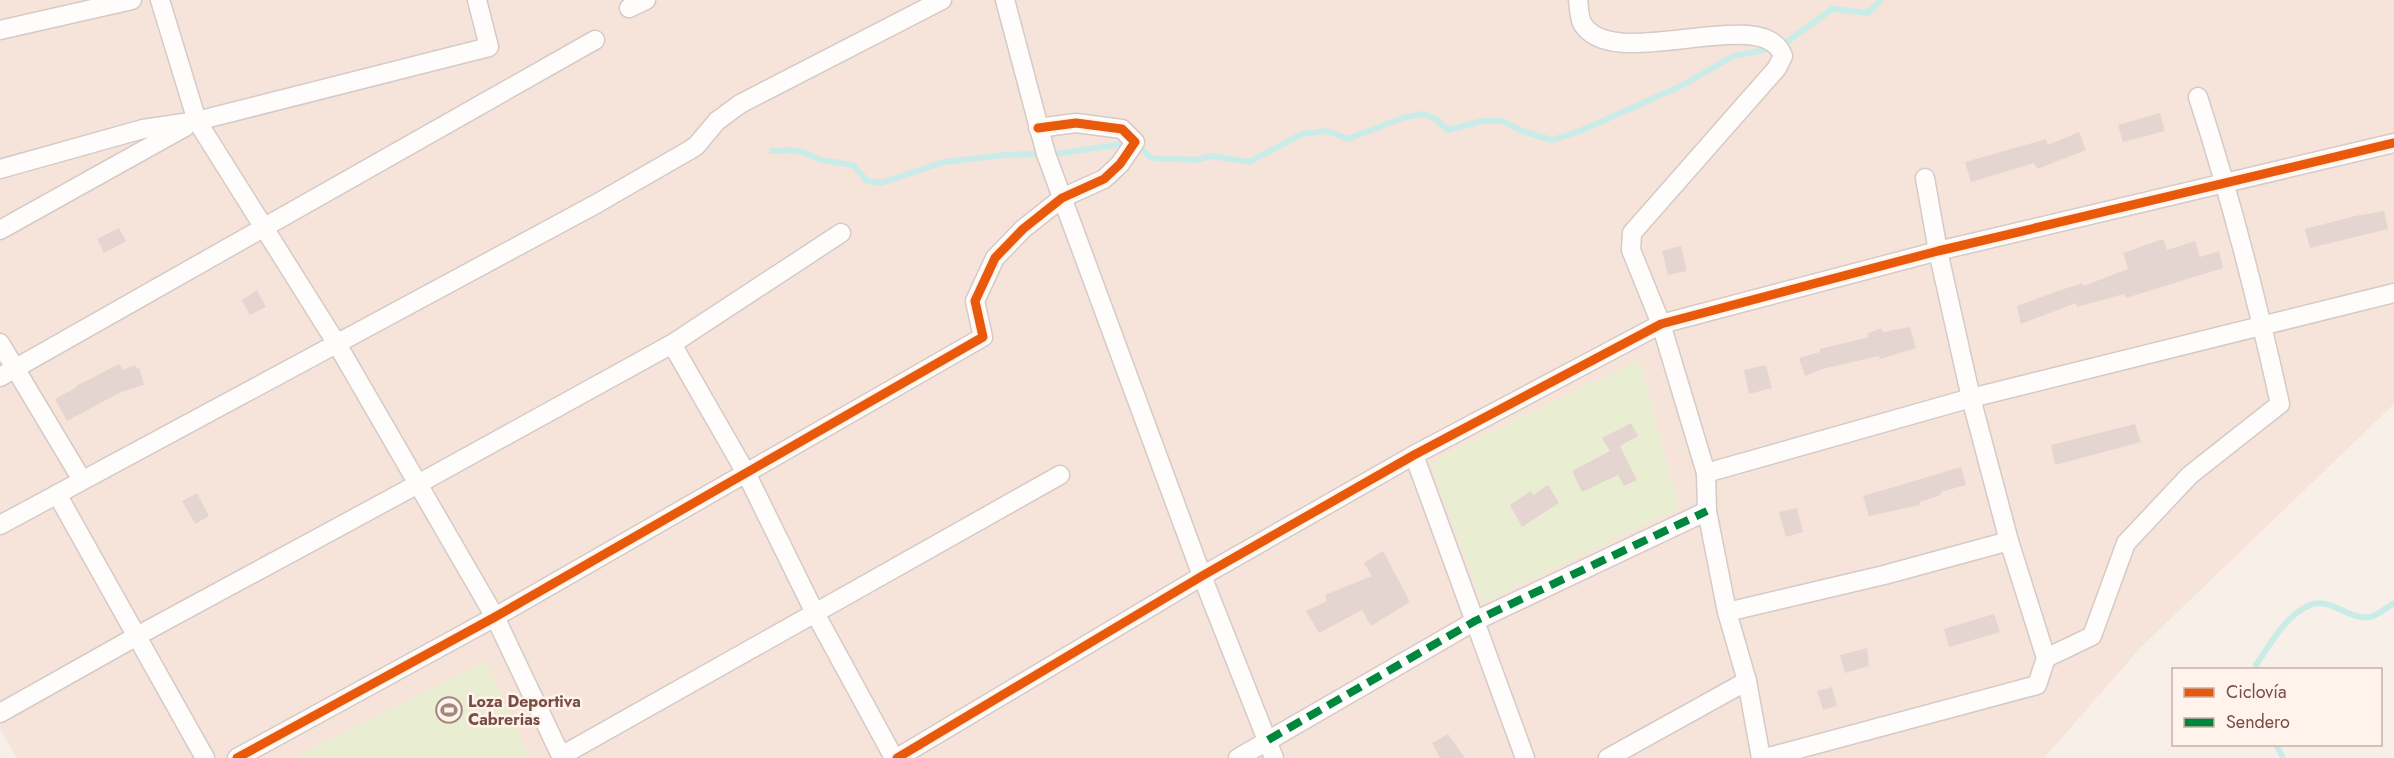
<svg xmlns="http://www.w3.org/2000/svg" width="2394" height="758" viewBox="0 0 2394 758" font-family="Jost,sans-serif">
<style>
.residential{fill:#f6e4da}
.green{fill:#e9eed2}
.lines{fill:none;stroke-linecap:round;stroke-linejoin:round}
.stream{stroke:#c9ece8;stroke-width:6}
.building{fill:#e5d5d0}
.minor-casing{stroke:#d6cac6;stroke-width:21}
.minor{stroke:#fefdfc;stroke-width:18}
.quiet{stroke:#00873e;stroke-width:8;stroke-dasharray:15 8;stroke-linecap:butt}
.cycleway-casing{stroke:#fff3eb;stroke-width:13}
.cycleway{stroke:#e8590c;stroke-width:9}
.labels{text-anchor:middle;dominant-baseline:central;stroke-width:5;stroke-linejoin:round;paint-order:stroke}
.poi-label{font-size:16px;font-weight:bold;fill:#794e46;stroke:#fff3eb;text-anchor:start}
</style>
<rect width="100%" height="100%" fill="#f8efe9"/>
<polygon class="residential" points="0,0 2394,0 2394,404 2140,648 2044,758 17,758 0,729"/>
<g class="green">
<polygon points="1640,360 1679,508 1482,604 1432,466 1441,456"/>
<polygon points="486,661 530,758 294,758"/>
</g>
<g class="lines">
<g class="stream">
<polyline points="772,151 787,150 803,152 820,160 853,165 867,181 881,183 944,162 1005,155 1062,153 1135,142 1151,158 1197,160 1211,156 1249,162 1302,134 1327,131 1348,139 1405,117 1423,114 1436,119 1448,130 1482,121 1502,121 1525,132 1552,140 1580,131 1683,85 1733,56 1780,47 1832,9 1868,13 1881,0"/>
<path d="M2256 670V665C2270 645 2284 617 2308 606 2329 595 2349 621 2370 617 2379 615 2386 608 2394 603"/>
<polyline points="2276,744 2283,758"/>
</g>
</g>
<g class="building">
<polygon points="2160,113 2165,131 2123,142 2118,125"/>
<polygon points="2079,132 2086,150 2037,169 2034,163 1971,182 1965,162 2046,139 2048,145"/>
<polygon points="2384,211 2388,229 2310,248 2305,229 2355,216"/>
<polygon points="119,228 126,241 104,253 97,239"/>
<polygon points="2163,239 2167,250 2195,241 2200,257 2219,251 2223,268 2126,298 2124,294 2077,307 2076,303 2021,324 2017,306 2058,291 2082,283 2083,286 2128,269 2123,253"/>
<polygon points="1681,246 1687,271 1668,275 1662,251"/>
<polygon points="257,290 266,307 250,315 242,300"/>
<polygon points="1910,327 1916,348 1880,359 1879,356 1822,369 1805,376 1799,358 1820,352 1820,349 1869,337 1867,334 1881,328 1883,332"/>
<polygon points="119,364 123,370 135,365 137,369 139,368 144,385 121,392 67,421 55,399 77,387 76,386"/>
<polygon points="1766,365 1772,388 1749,394 1744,370"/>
<polygon points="1631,423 1638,436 1620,446 1637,480 1624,486 1618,475 1582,492 1572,471 1610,451 1602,438"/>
<polygon points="2135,424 2141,442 2055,465 2051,445"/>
<polygon points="1961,467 1966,485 1941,492 1941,495 1920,502 1920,505 1869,516 1863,496"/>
<polygon points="1548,485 1559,503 1522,527 1510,505 1531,491 1533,495"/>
<polygon points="197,493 209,516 195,524 182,501"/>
<polygon points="1797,508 1803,532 1786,537 1779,512"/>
<polygon points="1383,551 1410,602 1371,626 1362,610 1319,633 1306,611 1327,601 1325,595 1372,576 1364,563"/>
<polygon points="1994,614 2000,632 1949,647 1944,629"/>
<polygon points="1867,648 1869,666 1845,673 1840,655"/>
<polygon points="1832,687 1837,706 1823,710 1817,691"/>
<polygon points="1448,734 1465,758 1440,758 1432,743"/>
</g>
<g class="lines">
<g class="minor-casing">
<g id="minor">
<polyline points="160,0 197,121 337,344 495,617 562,758"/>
<polyline points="1005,0 1046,154 1202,576 1274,758"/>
<path d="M1578 0C1579 6 1579 17 1582 23 1612 76 1764 1 1783 56L1777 68 1632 233 1631 250 1661 324 1706 473 1707 511 1727 612 1747 681 1761 758"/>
<polyline points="629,8 646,0"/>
<polyline points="0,30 132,0"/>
<polyline points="0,169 143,129 197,121 489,47 477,0"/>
<polyline points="0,230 185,127"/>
<polyline points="0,343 82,480"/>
<polyline points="672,344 746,473 815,613 894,758"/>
<polyline points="0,377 595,40"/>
<polyline points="1414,455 1525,758"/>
<polyline points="1706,473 1971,398 2394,293"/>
<polyline points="57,494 205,758"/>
<polyline points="0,525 596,204 688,151 696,146 717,121 740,104 942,0"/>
<polyline points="1727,612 1884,575 2009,541"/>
<path d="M2046 658 2092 636 2126 543 2190 475 2280 404C2257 300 2231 198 2198 97"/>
<polyline points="0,713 137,636 418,484 672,344 841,233"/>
<polyline points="561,756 1060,475"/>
<polyline points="237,758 495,617 983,337 975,301 995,258 1023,229 1062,198 1104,179 1120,164 1135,142 1122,129 1076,123 1038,128"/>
<polyline points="897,758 1202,576 1414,455 1661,324 1938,251 2394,143"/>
<polyline points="1238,758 1475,621 1707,511"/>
<polyline points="1608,758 1747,681"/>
<polyline points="1765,758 2037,685 2046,658 2009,541 1971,398 1938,251 1925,178"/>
</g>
</g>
<use href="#minor" class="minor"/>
<polyline class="quiet" points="1268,740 1475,621 1707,511"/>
<g class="cycleway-casing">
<g id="cycleway">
<polyline points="237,758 495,617 983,337 975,301 995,258 1023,229 1062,198 1104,179 1120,164 1135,142 1122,129 1076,123 1038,128"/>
<polyline points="897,758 1202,576 1414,455 1661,324 1938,251 2394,143"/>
</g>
</g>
<use href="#cycleway" class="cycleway"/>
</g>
<defs>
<g id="stadium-ring" transform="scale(1.35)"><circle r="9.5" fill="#fff3eb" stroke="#a5867f" stroke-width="1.5"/><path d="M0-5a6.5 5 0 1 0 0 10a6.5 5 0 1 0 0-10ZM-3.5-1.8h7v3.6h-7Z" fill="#a5867f"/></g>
</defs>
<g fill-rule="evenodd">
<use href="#stadium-ring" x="449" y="710"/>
</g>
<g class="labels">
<g class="poi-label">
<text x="468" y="701">Loza Deportiva<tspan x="468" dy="18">Cabrerias</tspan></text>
</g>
</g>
<rect x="2172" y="668" width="210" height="78" fill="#fff3eb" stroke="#c9b1a9" stroke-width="1.5"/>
<rect x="2184" y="688" width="30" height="9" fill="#e8590c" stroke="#c9b1a9" stroke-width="1.5"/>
<text x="2226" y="698" font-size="18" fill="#794e46">Ciclovía</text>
<rect x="2184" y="718" width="30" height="9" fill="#00873e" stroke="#c9b1a9" stroke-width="1.5"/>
<text x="2226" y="728" font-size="18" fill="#794e46">Sendero</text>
</svg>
